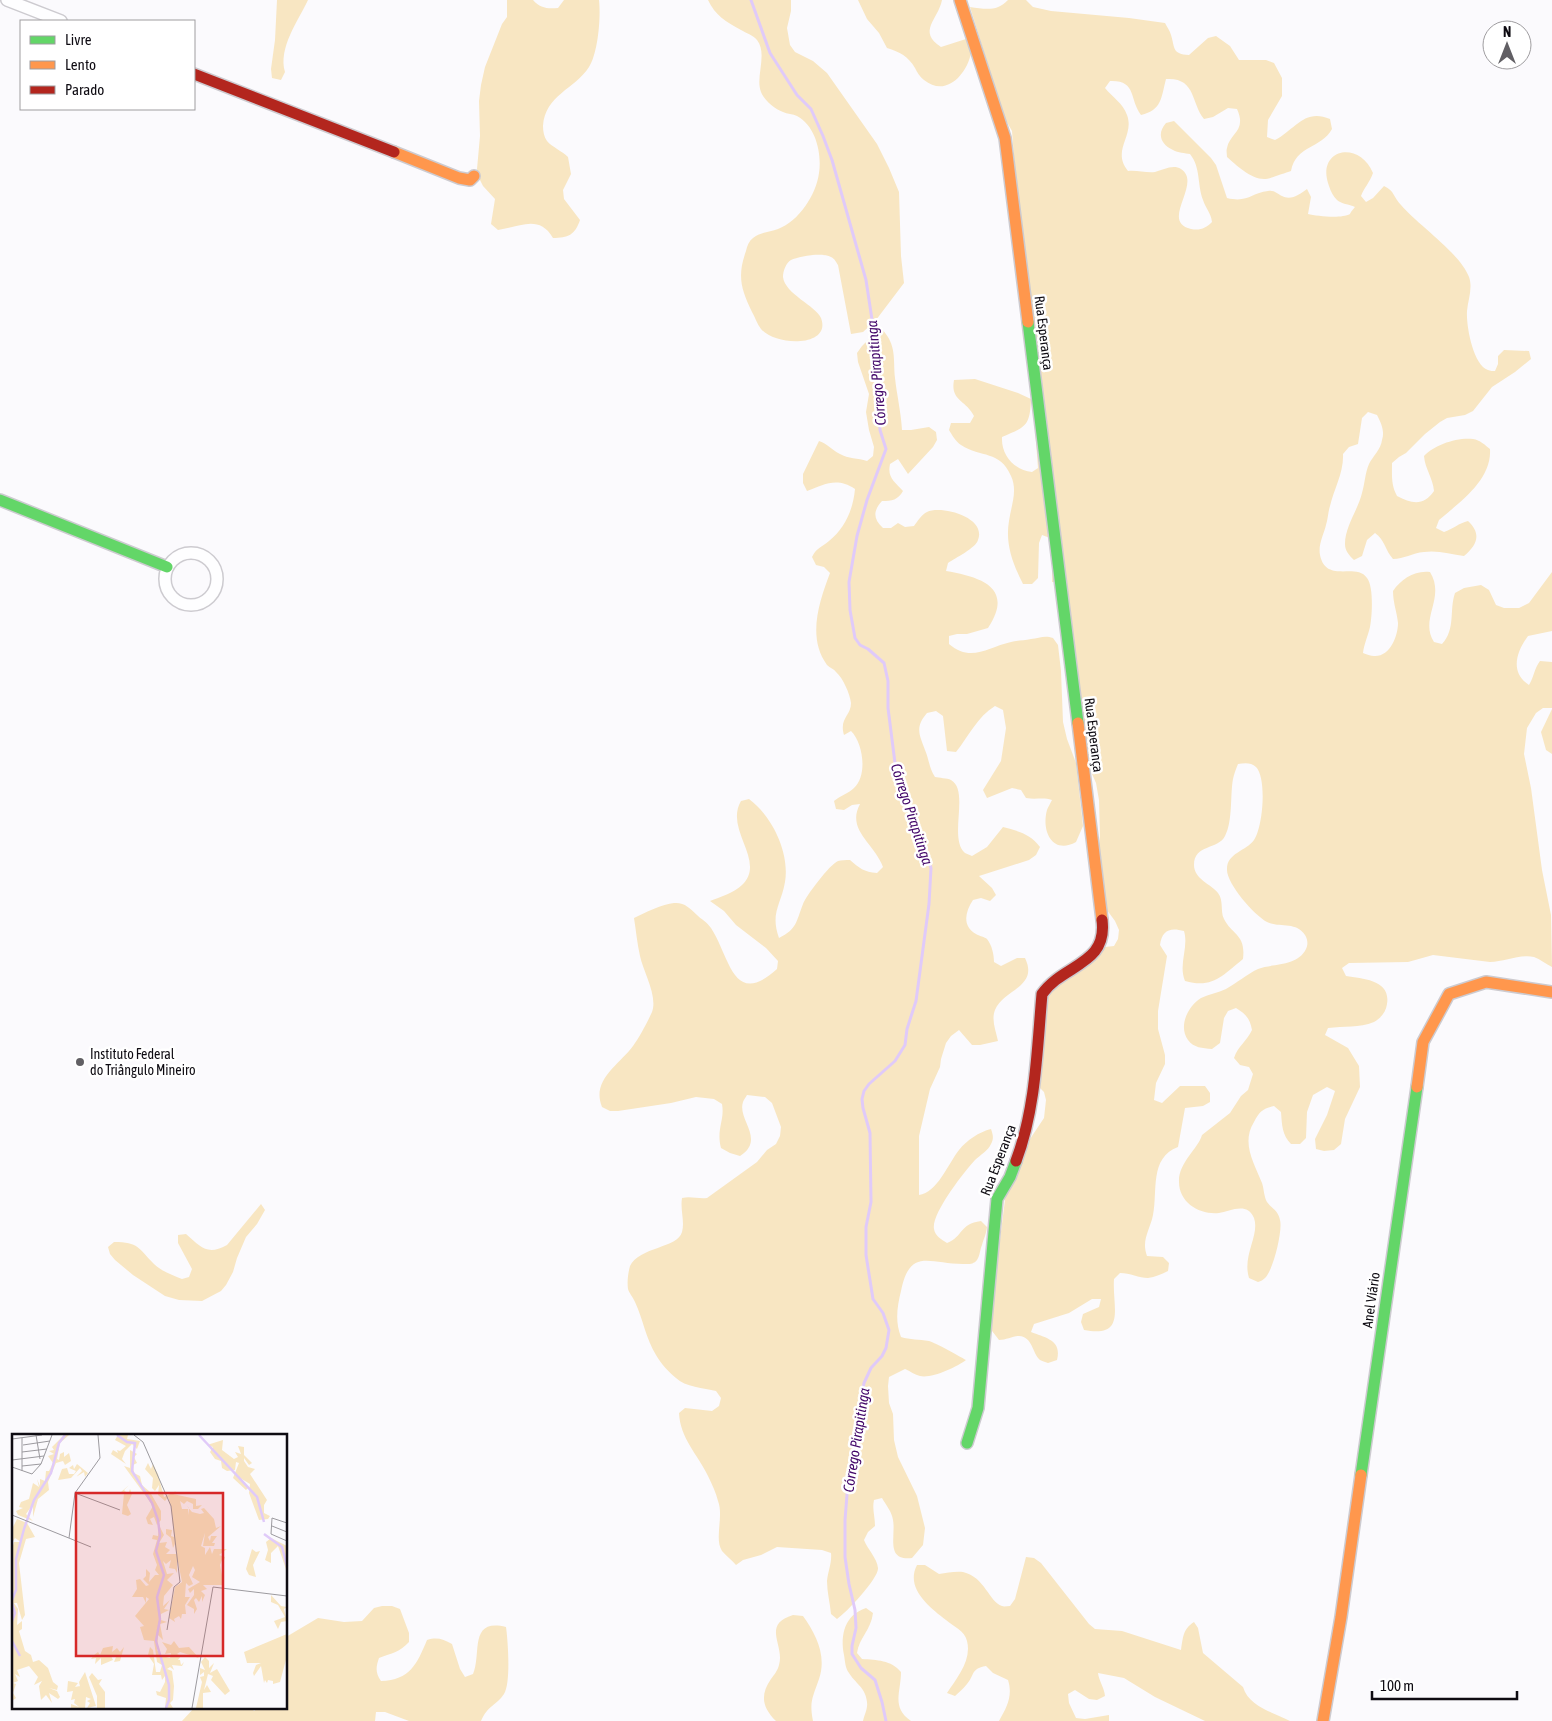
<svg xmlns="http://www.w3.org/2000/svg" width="1552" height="1721" viewBox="0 0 1552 1721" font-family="'Asap Condensed',sans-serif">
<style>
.green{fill:#f8e6c2}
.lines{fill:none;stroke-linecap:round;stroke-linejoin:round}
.stream{stroke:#e0caf9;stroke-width:3}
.street-casing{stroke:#cdcbd0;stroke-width:14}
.fast-casing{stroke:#cdcbd0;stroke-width:14}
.slow-casing{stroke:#cdcbd0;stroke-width:14}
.jam-casing{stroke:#cdcbd0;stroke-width:14}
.street{stroke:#fefeff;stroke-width:11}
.fast{stroke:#63d668;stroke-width:11}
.slow{stroke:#ff974d;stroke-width:11}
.jam{stroke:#b3261e;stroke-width:11}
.poi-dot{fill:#615f64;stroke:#fff;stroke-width:2}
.labels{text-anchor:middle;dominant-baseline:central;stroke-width:5;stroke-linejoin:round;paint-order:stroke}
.street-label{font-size:14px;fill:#0e0b12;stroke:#fff}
.poi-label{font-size:14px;fill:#0e0b12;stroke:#fff;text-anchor:start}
.water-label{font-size:15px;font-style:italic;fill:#430769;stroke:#fff}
.inset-river{fill:none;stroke:#e0caf9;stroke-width:2.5}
.inset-road{fill:none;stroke:#9c9a9f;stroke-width:1}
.view{fill:#d62828;fill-opacity:0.15;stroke:#d62828;stroke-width:2.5}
.inset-edge{fill:none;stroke:#0e0b12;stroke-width:2.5}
</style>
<rect width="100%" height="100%" fill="#fbfafd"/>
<g class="green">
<path d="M277 0H308C298 21 278 48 285 72L281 80 272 78 271 69 275 40Z"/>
<path d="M507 0H533C540 8 547 9 558 8L564 0H599C601 17 598 53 589 67 575 89 545 95 543 126 543 131 544 137 547 141 552 147 562 151 568 157L571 174 563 190 564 199 580 220C575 235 568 238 553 238 539 214 520 227 498 230L491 224 495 199 483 186 479 178 477 169 480 136 479 101 481 85 485 67 502 24 507 17Z"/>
<path d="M708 0H791V11L787 28 790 45 795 52 813 61 827 73 877 144 889 168 899 192 901 256 904 283 876 320 863 332 851 334 838 265C836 262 835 259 831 257 823 252 799 256 791 260 786 263 783 271 783 277 785 294 816 306 821 318 832 347 776 347 761 329 757 324 755 317 752 312 741 289 737 276 746 251 747 246 749 241 753 238 760 232 770 232 778 229 799 221 816 195 819 173 822 154 816 126 797 116 793 114 787 114 783 112 775 109 764 100 761 92 755 77 768 54 757 40 753 35 746 33 741 30 726 22 715 15 708 0Z"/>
<path d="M858 0H942C938 20 917 31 941 47L966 39 971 53C967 74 946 98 924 80 920 77 917 72 915 68 908 56 900 52 887 48L879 33 867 19Z"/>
<path d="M1008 0H1026L1033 7 1051 11 1129 18 1165 23C1167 27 1170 31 1171 35 1175 48 1172 54 1189 55L1208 38 1216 36 1230 46 1239 60H1266L1274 63 1282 78V96L1268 120 1267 137 1275 140C1295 130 1304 108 1330 119L1332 129C1321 149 1296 145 1291 171 1284 173 1270 179 1264 179 1251 179 1236 165 1227 157 1227 154 1226 151 1227 148 1230 133 1247 131 1237 109L1228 108 1213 117 1204 119C1191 103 1196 77 1166 79 1161 98 1162 110 1141 115 1129 99 1137 80 1110 81L1105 88C1112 97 1123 103 1127 115 1135 136 1111 150 1128 171 1137 170 1146 173 1155 172 1163 170 1173 164 1181 169 1203 183 1159 222 1191 229 1200 231 1206 228 1212 222 1211 213 1206 209 1203 200 1197 184 1201 168 1190 154 1185 153 1178 153 1173 150 1160 144 1157 133 1166 123L1174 121 1211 158 1216 165 1227 198C1248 203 1251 193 1268 191 1275 190 1277 194 1282 196 1291 201 1300 194 1307 189L1311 197 1308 214C1317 216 1341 219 1350 214 1350 213 1354 208 1355 207 1349 204 1341 204 1337 200 1333 196 1331 192 1329 186 1315 149 1359 139 1373 173 1370 182 1364 188 1361 196L1366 202 1373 198 1384 186C1395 191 1393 197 1401 205 1418 225 1460 253 1469 277 1473 288 1468 300 1467 311 1466 325 1473 365 1488 370 1490 371 1493 371 1495 371L1498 364V356L1504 350 1529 351 1531 359 1515 372 1492 387 1473 411 1465 415 1447 418 1440 422 1425 434 1406 453 1399 457 1392 463C1392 476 1391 485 1397 496 1412 504 1424 506 1434 491 1433 478 1425 469 1424 456 1434 445 1457 437 1473 439 1480 440 1485 445 1490 449 1492 480 1460 502 1439 520L1436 528 1444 532C1453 529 1459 523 1468 521 1482 534 1477 545 1464 556 1451 554 1437 550 1424 552 1412 553 1404 559 1393 559 1385 550 1385 540 1375 533L1367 540 1362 556 1354 560C1349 555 1345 551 1345 544 1345 526 1358 510 1362 493 1365 483 1365 473 1369 464 1373 456 1381 449 1382 440 1385 431 1381 423 1377 415L1368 412 1362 418 1358 444 1349 447 1343 454C1344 472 1334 489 1330 506 1328 512 1328 519 1326 525 1324 534 1318 544 1320 555 1326 584 1356 562 1367 578 1374 587 1372 617 1370 627 1368 636 1364 644 1363 653 1366 654 1371 656 1374 656 1390 657 1398 636 1398 623 1397 612 1393 603 1393 591 1401 579 1415 570 1430 572 1446 598 1419 619 1434 642L1442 644C1456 629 1449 610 1455 593L1464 588 1481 585 1489 590 1496 605 1504 608H1519L1529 603 1552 572V631L1528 636C1517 651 1509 672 1529 685 1534 677 1534 669 1540 661L1552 662V708H1543L1536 713 1527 728 1524 754 1531 788 1542 870 1551 915 1552 967C1546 964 1540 959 1534 957 1520 954 1504 962 1490 962L1433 955 1408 962 1349 963 1342 968 1346 976C1364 979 1391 980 1387 1004 1386 1012 1381 1018 1374 1022 1359 1028 1344 1026 1328 1028L1325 1035 1348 1048 1359 1066 1360 1087 1345 1119 1341 1144 1334 1150 1324 1151 1316 1149 1315 1139 1327 1115 1335 1091 1327 1087 1313 1095 1307 1112 1306 1138 1300 1144H1291C1282 1135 1282 1125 1281 1112L1274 1106C1263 1108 1259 1112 1254 1122 1241 1143 1254 1163 1262 1183 1264 1189 1264 1197 1267 1202 1272 1209 1278 1210 1280 1220 1283 1230 1273 1271 1265 1278 1263 1280 1261 1281 1258 1282L1249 1278C1242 1255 1260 1235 1254 1218 1247 1201 1229 1212 1219 1213 1200 1215 1179 1203 1179 1182 1178 1163 1198 1149 1202 1135L1230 1113 1241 1096 1248 1090 1253 1074 1249 1067 1240 1065 1234 1058C1238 1046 1247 1041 1252 1030 1250 1019 1246 1014 1236 1008L1228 1011 1224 1018 1220 1043 1212 1049C1202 1048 1194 1048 1188 1040 1178 1026 1188 1006 1201 998 1209 994 1218 993 1226 989 1237 983 1247 974 1258 969 1273 963 1297 967 1306 949 1308 945 1308 940 1305 935 1296 921 1279 928 1267 922 1254 915 1226 883 1227 869 1227 853 1246 851 1254 840 1263 827 1267 778 1256 767 1251 762 1244 763 1238 764 1236 769 1234 774 1233 779 1230 795 1233 821 1225 836 1218 850 1194 844 1194 865 1194 879 1211 884 1218 893 1224 901 1220 911 1224 919 1232 935 1246 934 1243 959 1223 975 1213 989 1185 981 1178 964 1189 948 1184 931 1170 927 1162 930 1160 945L1167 956 1158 1011V1029L1165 1055V1064L1156 1083 1154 1100 1162 1103 1180 1086H1205L1210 1093V1102L1203 1106 1185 1108 1178 1147C1149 1158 1158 1191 1153 1215 1150 1230 1141 1240 1147 1256L1163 1257 1169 1263 1168 1271C1162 1274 1155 1277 1148 1278 1139 1278 1130 1273 1120 1273L1114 1279C1112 1307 1127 1338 1084 1330L1081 1322 1083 1314 1099 1307 1101 1299H1092L1069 1313 1034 1324 1031 1332C1046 1338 1062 1340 1057 1360L1048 1363C1045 1362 1042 1361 1040 1360 1032 1353 1033 1337 1019 1336 1013 1336 1006 1340 999 1340L989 1327 1006 1192 1020 1154 1044 1118 1046 1100 1044 1092 1038 1086 1046 989 1105 947 1114 946 1118 939 1119 930 1115 921 1104 906 1097 860 1100 836 1099 800 1096 783 1085 758 1054 582H1052L1053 547 1050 538 1042 535 1039 543 1038 578 1032 584H1023C1013 564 1005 544 1009 521 1011 506 1018 491 1011 476 1000 450 981 458 961 445 956 442 952 435 949 430L951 423H970L974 416C966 400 950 401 954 380L975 379 1018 393 1031 399C1030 426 1026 427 1002 437 1001 455 1014 470 1032 472L1038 468 1012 131 1004 117 970 7C985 9 997 12 1008 0Z"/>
<path d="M882 329C897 346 893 358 895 378 897 396 901 412 902 430H911L929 427 936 432 937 440 933 447 908 474 898 459 890 464C887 478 895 482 903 491 898 500 892 501 882 501 873 511 873 519 883 528H891L898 523 905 527 914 526C917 522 922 514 927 512 941 505 987 517 978 540 976 548 955 558 948 563L946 571C980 577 1015 587 988 628L967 634H957L949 636V644C971 663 988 647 1011 642 1017 640 1024 641 1031 639 1039 638 1045 635 1053 638L1058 645 1061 671 1063 722 1067 739 1076 763 1083 826 1076 842C1053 855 1041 832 1047 810 1048 807 1050 804 1052 800 1043 797 1036 800 1026 798L1021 790 1012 788 987 798 983 790 1001 761 1006 728 1003 710 995 706C977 717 969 736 956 752L947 751 943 716 936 711 927 713C915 727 919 734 925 750 929 759 929 768 935 777 939 778 947 778 951 780 970 791 948 838 965 853 967 854 970 855 972 856L987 847 1003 827C1018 831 1031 834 1040 847L1036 855 1029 860 979 876 992 888 996 895 990 901 981 898 973 900C965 912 962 926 976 934 979 936 985 937 987 939 992 945 994 955 994 962L1001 966 1017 958H1025C1039 987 1004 989 995 1010 991 1020 996 1031 998 1041L980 1045H972L959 1030 951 1036 946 1043 941 1059 940 1067 930 1089 919 1136V1195C937 1193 948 1164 959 1150 967 1140 979 1132 991 1129 993 1135 994 1138 991 1144 988 1151 980 1155 975 1160 964 1172 931 1214 934 1229 935 1236 942 1240 947 1243 964 1236 959 1224 981 1221L987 1227C986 1235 984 1238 982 1245 980 1249 980 1256 977 1260 973 1265 968 1264 963 1264 929 1264 910 1247 901 1291 897 1307 895 1322 901 1337 910 1340 919 1339 929 1341 936 1343 959 1356 966 1360 957 1367 931 1379 920 1376 915 1375 910 1371 905 1369L889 1377 888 1386 889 1403 893 1414 894 1440 898 1457 917 1496 925 1528 923 1545 912 1558C885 1561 896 1536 893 1520 892 1512 886 1505 882 1498L874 1500C872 1509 875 1516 875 1526L868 1532 864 1540C868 1550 877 1558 878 1568 879 1578 846 1613 837 1619L831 1614C830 1603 827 1592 827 1581 828 1571 832 1563 831 1553L822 1550 777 1547 761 1555 743 1560 736 1565C732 1560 726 1556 722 1551 714 1539 724 1516 718 1501 716 1493 712 1484 708 1476 698 1455 680 1438 679 1413L685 1408 712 1411 719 1406 721 1398 716 1391C704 1388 685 1387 676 1378 669 1372 661 1364 656 1355 646 1339 643 1319 635 1302 633 1297 629 1293 628 1289 627 1282 628 1273 630 1266 639 1247 678 1248 682 1232 685 1221 680 1210 682 1198 691 1196 698 1199 707 1198L757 1162 767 1150 776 1144 780 1136 781 1127 772 1103 765 1097 747 1095C746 1097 744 1099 743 1102 737 1120 766 1139 740 1156L730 1153 721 1148C716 1129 725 1120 722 1104L714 1099 696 1097 671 1103 618 1111H610L602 1107C591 1080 619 1065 633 1046 639 1038 648 1021 652 1012 658 996 643 971 640 956 637 943 636 930 634 918 644 913 663 904 674 903 684 902 690 908 697 915 701 919 707 922 711 928 730 957 733 1009 777 969L778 961 766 948 736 925 724 911 710 901C720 897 734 893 742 885 767 861 724 830 741 801L749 799C772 816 790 853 785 882 781 905 770 913 779 938 797 929 796 922 803 904 806 896 830 864 838 861 841 860 846 860 850 860 859 868 864 872 877 873L883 867C874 843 846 830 860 804L852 805 844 810 836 809 834 801C840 796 849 793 854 788 868 775 863 743 851 731L844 735C839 718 851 716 851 703 850 694 843 678 836 672 834 669 830 668 827 665 807 638 819 602 830 573L824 567 816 565 812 557C817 547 821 548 829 541 845 528 853 510 855 489 837 477 825 484 807 491L803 483V474L819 441C828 444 832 450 840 454 848 459 858 458 867 461L873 456 874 447 869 430 866 412 869 394 858 362 857 353 862 346 877 331Z"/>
<polygon points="1552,709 1552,754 1546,750 1541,732"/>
<path d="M261 1204 265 1210 257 1224 246 1237 237 1258 233 1272 226 1285 221 1291 202 1301 179 1300 165 1296 133 1275 115 1260 110 1254 108 1247 114 1242C139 1242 138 1248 154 1264 161 1271 172 1275 182 1279L189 1277 192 1269 178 1243V1235L186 1234C201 1247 207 1256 227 1245Z"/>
<path d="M1026 1557 1034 1558 1041 1563 1089 1624 1095 1629 1122 1631 1181 1650C1183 1637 1183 1629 1194 1622L1198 1628 1203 1653 1243 1687C1249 1707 1273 1712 1290 1721H1205L1155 1697 1124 1678 1098 1673C1099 1681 1104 1687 1105 1696L1097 1700 1089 1699 1075 1690 1068 1694 1069 1703 1076 1718 1085 1719 1109 1715V1721H999C1007 1707 1013 1696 1008 1680L993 1673 986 1666C970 1669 975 1675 967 1684 963 1689 959 1692 955 1696L947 1693C957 1678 972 1660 967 1641 965 1631 953 1626 946 1620 929 1607 905 1588 917 1565H925L939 1574C947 1573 955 1571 963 1572 985 1577 989 1602 1002 1606 1004 1607 1007 1606 1010 1606L1015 1599Z"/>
<path d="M382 1606H392L400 1609 409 1633V1642C400 1652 392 1653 379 1658 376 1667 375 1672 381 1681 410 1680 417 1664 427 1640 437 1637 443 1639 452 1644L460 1669 465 1677 473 1674C482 1654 468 1618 506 1627 508 1641 511 1683 504 1694 496 1706 488 1705 481 1721H409L385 1712H376L375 1721H182L195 1707H251L254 1711 259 1707H286V1637L318 1618 344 1622 362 1621 374 1608Z"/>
<path d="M866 1608 873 1613C871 1630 859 1638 857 1653L862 1659C877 1660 891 1660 901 1672 901 1692 891 1707 911 1721H863C864 1715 868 1709 867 1702 866 1688 855 1683 849 1673 845 1668 845 1660 844 1655 840 1634 845 1615 866 1608Z"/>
<path d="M793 1615 803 1616C816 1634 827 1656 819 1679 813 1697 809 1701 813 1721H776C762 1707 760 1695 771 1679 774 1675 778 1670 779 1665 785 1645 761 1625 793 1615Z"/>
</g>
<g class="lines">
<polyline class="stream" points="751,0 770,53 797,95 811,109 823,136 832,160 866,280 876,346 880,430 886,449 867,500 857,536 849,582 850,610 855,638 860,645 868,649 884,663 888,681 888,708 895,763 901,788 917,826 931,868 929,904 916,1001 907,1029 905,1045 895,1061 869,1084 864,1091 862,1099 863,1108 870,1133 871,1202 866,1227 866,1255 873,1299 883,1313 889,1330 886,1348 882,1356 871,1368 864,1383 861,1402 860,1430 848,1482 845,1520 845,1557 849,1584 855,1610 856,1628 852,1646 852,1654 861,1668 875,1680 882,1702 886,1721"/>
<g class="street-casing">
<g id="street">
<polyline points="7,0 61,21"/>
<circle cx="191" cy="579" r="26"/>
</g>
</g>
<g class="fast-casing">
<g id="fast">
<polyline points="1028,322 1078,723"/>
<polyline points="0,500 167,567"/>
<polyline points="967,1443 978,1408 997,1199 1010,1177 1016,1161"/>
<polyline points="1361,1475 1417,1087"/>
</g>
</g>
<g class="slow-casing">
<g id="slow">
<polyline points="960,0 1005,138 1028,322"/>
<polyline points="394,152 459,178 470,180 474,176"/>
<polyline points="1078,723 1102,920"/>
<polyline points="1417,1087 1423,1042 1449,994 1486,982 1552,992"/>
<polyline points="1323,1721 1341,1617 1361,1475"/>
</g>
</g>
<g class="jam-casing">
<g id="jam">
<polyline points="194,74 394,152"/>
<path d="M1016 1161C1036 1108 1037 1049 1042 994 1063 964 1108 965 1102 920"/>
</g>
</g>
<use href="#street" class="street"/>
<use href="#fast" class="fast"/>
<use href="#slow" class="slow"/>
<use href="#jam" class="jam"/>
</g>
<circle class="poi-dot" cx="80" cy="1062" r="5"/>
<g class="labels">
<g class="street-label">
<text transform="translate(1044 333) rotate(83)">Rua Esperança</text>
<text transform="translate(1094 735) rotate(83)">Rua Esperança</text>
<text transform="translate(998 1160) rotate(-69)">Rua Esperança</text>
<text transform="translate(1371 1300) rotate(-82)">Anel Viário</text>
</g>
<g class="poi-label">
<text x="90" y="1054">Instituto Federal<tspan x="90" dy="16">do Triângulo Mineiro</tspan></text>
</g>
<g class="water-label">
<text transform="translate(876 373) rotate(-95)">Córrego Pirapitinga</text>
<text transform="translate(912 814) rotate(72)">Córrego Pirapitinga</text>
<text transform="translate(856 1440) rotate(-81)">Córrego Pirapitinga</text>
</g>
</g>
<g transform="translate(12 1434)">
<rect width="275" height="275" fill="#fbfafd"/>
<path d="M52 1H57L48 9 45 25 47 26 48 20 52 18V23L57 19 59 27 53 31 51 27 44 29 36 48 37 56 26 65 21 83V70L14 80 21 87 6 81 4 77 11 74 7 73 9 68 17 65 21 49 27 53 25 45 28 52V45L33 47 34 37H37L41 29 36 22 42 20 37 17 42 16 40 13ZM106 1H116L115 5 128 7 125 15 120 10 113 17 110 25 114 30 99 20 101 16 106 19 105 16 108 17 114 12 103 6ZM211 6 210 16 222 25 226 23 223 18 229 20 226 12 232 13V21L240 29 237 31 232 24V27L236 33 243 35 238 40 255 66 252 71V79L258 82 256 85 247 86 237 59 238 50 228 44 236 54 234 56 221 44 227 29 224 28 223 36 215 37 210 34 209 27 203 25 198 18 201 13 195 11ZM118 16 125 20 122 23 125 29 121 31 122 39 128 42 130 51 138 58 149 77V86L145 91 142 83 138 85 141 91 136 90 134 84 141 72 112 32 118 34ZM136 29 139 35 141 30 146 40 152 63 164 57 161 60 184 65V72L190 71 186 75H181V70L175 67 172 70 168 67 170 75H176L177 81V74L174 71 180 78 188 80 192 79 189 75 192 74 202 85 204 94 209 92 196 103 198 107 199 102H205L200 109H203L202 112H191L193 99 189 112 193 114V121L198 113 200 120 202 115H215L207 121 213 123 211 130 210 126 208 131 212 151H191L195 155 189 157 193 161 190 168V162L187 168 184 164 182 166 185 175 182 180V175L175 171 182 161V155L178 159 176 155 188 148 180 143 183 136 181 132 177 141 181 150 177 152 174 149 173 163H178L173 171 174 180H170L169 185 167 182 162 185 163 188 157 184 163 153 170 148 167 133 165 124V139L163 135 157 134 159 126 154 130 151 127 155 140 162 139 155 146 161 151 152 162 151 172 158 166 152 175 157 176 149 180V186L155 188 148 190 151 206 146 201 145 216 150 222 158 224 159 219 153 220 155 215 150 208 159 211 162 207 167 214 177 213 187 224 168 218 165 220 169 222 166 226 159 225 168 226 169 231 172 228 170 232 160 231 162 236 158 233 155 235 160 237 162 252 161 266 158 269 161 274H153L154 264 145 261 144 257 148 258 153 248V242L150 246 149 241H140L142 230 136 221 138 213 141 216 144 238H148L150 231 145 228 142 207 132 206 128 193 132 192 123 182 137 165 134 163V169L131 163H120L125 155 124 146 128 145 134 152 137 151 131 145 134 142V135L138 139 137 148 143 141H147L143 136 145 131 141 120 145 106 140 105 141 101 146 102 147 91 152 101 147 109 155 108 153 113 158 116 154 120H164L163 110 161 114 159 104 154 100V95L160 96 159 102 162 103 159 72 156 63 153 67 146 61 147 51 143 57 140 54 141 44 133 35ZM65 30 76 39 73 43 72 38 64 43 70 37 68 34 59 44 46 46 50 35 55 34 57 40H62L64 37 57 34 61 31 62 35ZM117 51 112 56 116 60 118 55 120 60 115 71 119 80 116 82 110 80 112 59 109 58ZM5 85 15 89 23 103 14 105 7 129 13 181 10 186 5 169H2L6 175 5 191 10 187V195L7 197 13 217 19 221 21 228 27 226 36 234 41 248 46 252 45 256 37 254 45 257 48 263 46 265 37 259 40 269 34 261 29 266 27 252 30 247 22 251 26 243 17 232 5 236 8 243 3 240 6 247 1 249 4 250 1 259 4 264 0 267V115L2 108H9L3 104 0 109V95ZM259 104 275 112V138L266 112 259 119V129L253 126 256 116 254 108ZM240 115 244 118 248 117 241 131 244 143 237 141 234 135ZM259 161 269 172 275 173 272 175 275 187 269 188 266 195 262 187 273 183 266 171 259 168ZM275 200V222L268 248 261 250V247L256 246 255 249 253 246 252 249 249 232 242 242 241 239 244 231 249 229H235L232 218ZM101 212 100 218 105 214 108 218 112 213 108 227 102 228 104 223 99 222 101 226 89 231V224L83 230 84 224 79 225 82 221 86 218 88 221 91 214ZM193 223 197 227V234L202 229 198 239 205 235 218 257 213 261 199 246 201 242 196 240 192 256 195 251 199 258 191 259V274H184L190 248 188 243 192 242V238L188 241V234L193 236 189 228ZM73 238 84 272 75 274 78 269 75 267 79 265 74 263 73 274H59V270L67 273 62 269 63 265 59 266 61 257 55 258 56 247 66 249 63 253 68 252 69 257 67 248ZM80 239 86 246 90 245 87 250 93 258V274H85V262L77 243Z" fill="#f8e6c2"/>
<path class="inset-river" d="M105 1 115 8 123 9 120 37 140 69 146 86 148 102 144 117 152 141 145 163 148 185 144 207 157 251V266L154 274M187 1 245 63 252 88M252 100 270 113 275 132M0 166 4 156V125L12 95 22 66 39 39 47 9 53 1M0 170 3 179 0 187M0 207 8 222"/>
<path class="inset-road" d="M24 1 28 25M122 1 131 8 159 72 168 148 162 153 155 196M0 5 30 1M11 11 38 7M10 18 35 15M0 26 32 22M10 32 29 30M0 33 20 40 29 30 40 1M10 37V4M63 59 108 76M0 81 79 113M275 89 260 84 259 100 275 107M260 92 275 98M57 104 63 59 88 24 86 1M180 274 201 153 275 162"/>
<path class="view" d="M64 59H211V222H64Z"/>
<rect width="275" height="275" class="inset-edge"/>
</g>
<rect x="20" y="20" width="175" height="90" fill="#ffffff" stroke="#9f9da0"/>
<rect x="30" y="36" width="25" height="8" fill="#63d668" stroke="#9f9da0"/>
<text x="65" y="45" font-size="15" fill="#0e0b12">Livre</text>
<rect x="30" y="61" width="25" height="8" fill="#ff974d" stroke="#9f9da0"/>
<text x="65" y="70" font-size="15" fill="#0e0b12">Lento</text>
<rect x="30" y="86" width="25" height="8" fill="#b3261e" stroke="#9f9da0"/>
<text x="65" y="95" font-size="15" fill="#0e0b12">Parado</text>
<g transform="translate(1507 45)"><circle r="24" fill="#ffffff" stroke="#9f9da0"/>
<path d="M0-4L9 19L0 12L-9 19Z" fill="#615f64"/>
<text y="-8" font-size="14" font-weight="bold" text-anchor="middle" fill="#0e0b12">N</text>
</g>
<path d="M1372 1691v8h145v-8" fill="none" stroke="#0e0b12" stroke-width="2.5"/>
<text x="1380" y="1691" font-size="15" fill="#0e0b12" stroke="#ffffff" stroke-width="4" paint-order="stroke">100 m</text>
</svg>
